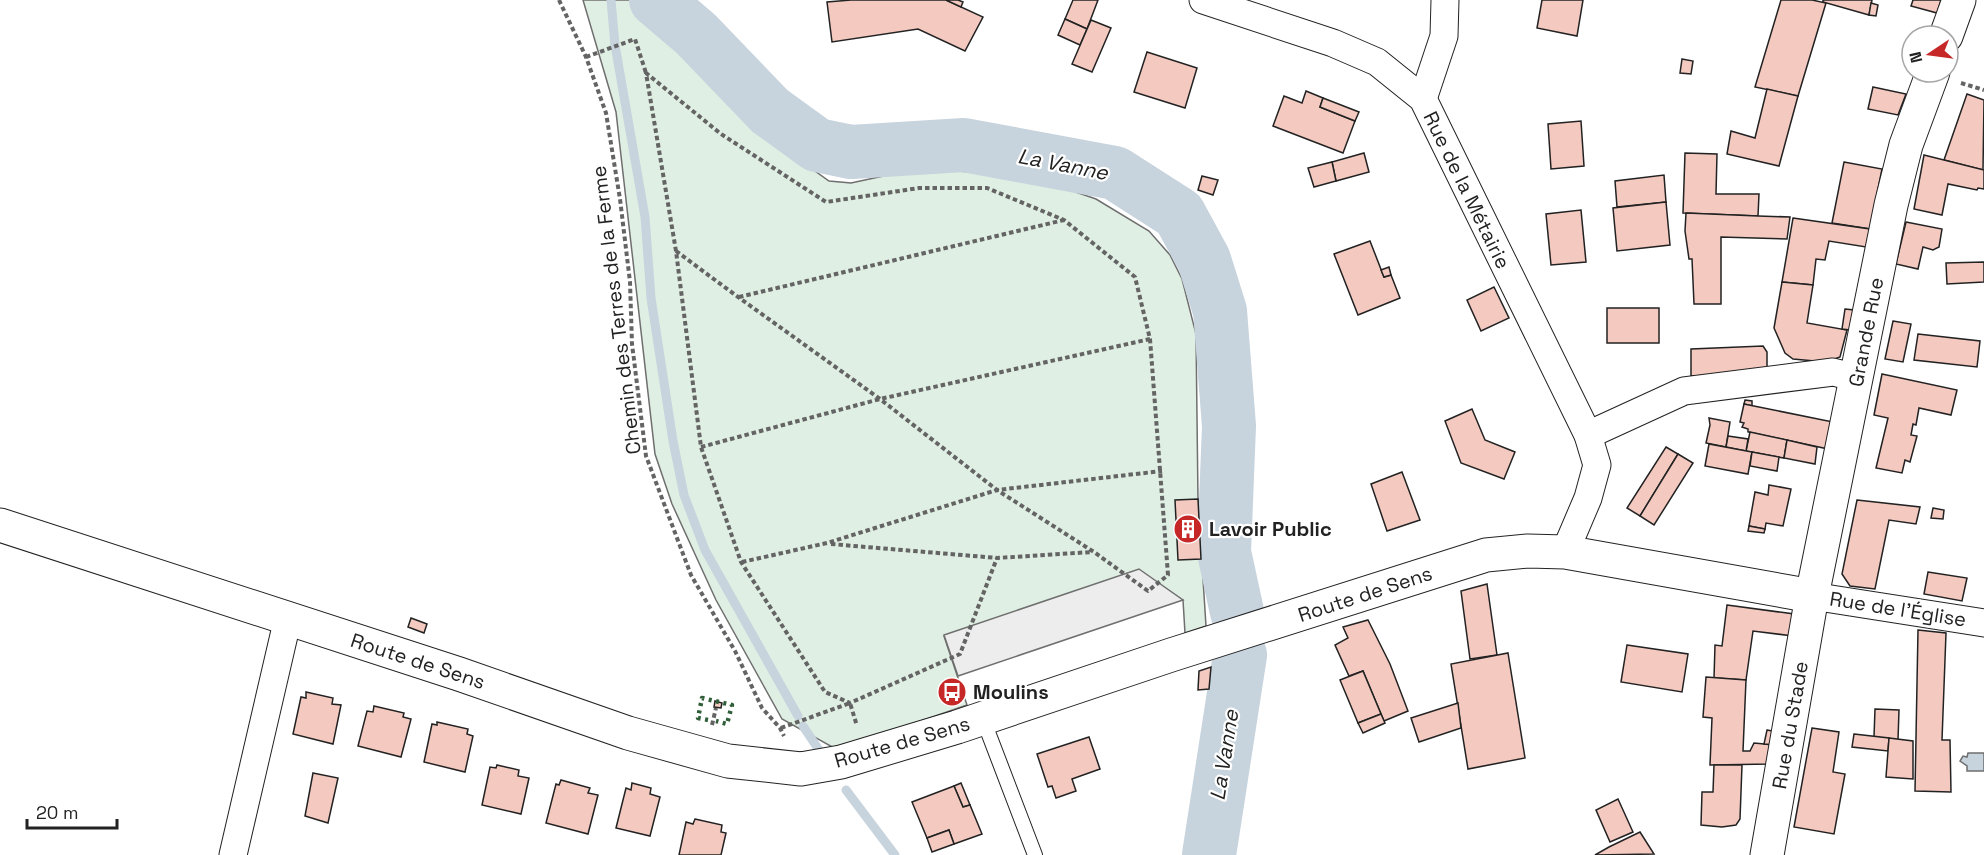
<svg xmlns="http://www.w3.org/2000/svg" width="1984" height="855" viewBox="0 0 1984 855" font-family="'Space Grotesk',sans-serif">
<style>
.green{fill:#e0efe3;stroke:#6f6f6f;stroke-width:1.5}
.parking{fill:#ededed;stroke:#6f6f6f;stroke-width:1.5}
.water{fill:#c7d3dd;stroke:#6f6f6f;stroke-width:1.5}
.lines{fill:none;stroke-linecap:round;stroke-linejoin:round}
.stream{stroke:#c7d3dd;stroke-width:9}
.river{stroke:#c7d3dd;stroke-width:54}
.building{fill:#f3c9c0;stroke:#222;stroke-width:1.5}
.lane-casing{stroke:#222;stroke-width:16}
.street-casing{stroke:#222;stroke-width:29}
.secondary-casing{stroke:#222;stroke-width:35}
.path{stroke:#646464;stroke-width:4;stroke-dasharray:4.5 3;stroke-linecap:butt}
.lane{stroke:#fff;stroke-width:14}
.street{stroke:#fff;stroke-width:27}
.secondary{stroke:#fff;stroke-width:33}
.hedge{stroke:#2f5e38;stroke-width:4.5;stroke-dasharray:3 4.5;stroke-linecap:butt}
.labels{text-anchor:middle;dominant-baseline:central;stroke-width:4.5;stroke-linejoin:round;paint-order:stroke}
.street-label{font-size:20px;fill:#222;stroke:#fff}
.poi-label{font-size:20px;font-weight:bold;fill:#222;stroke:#fff;text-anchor:start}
.water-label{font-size:21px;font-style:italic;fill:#222;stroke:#fff}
</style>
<rect width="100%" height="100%" fill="#fff"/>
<polygon class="green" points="583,0 630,0 762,133 829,181 851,183 916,169 995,173 1064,188 1096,199 1149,231 1170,255 1182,279 1196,334 1198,500 1206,626 1185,633 1183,600 944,636 967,705 881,735 834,748 782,719 716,600 672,504 655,454 616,112"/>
<polygon class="parking" points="1139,569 1183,600 958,676 944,635"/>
<polygon class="water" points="1968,753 1984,753 1984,771 1967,771 1967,766 1960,761 1963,756 1967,757"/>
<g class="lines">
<g class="stream">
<polyline points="611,0 615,45 645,217 651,298 673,441 684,495 705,550 798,716"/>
<polyline points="803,726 819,750"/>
<polyline points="846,790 895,855"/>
</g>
<g class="river">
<polyline points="656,0 696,34 770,111 817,145 851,152 964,145 1115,173 1179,214 1204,260 1220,311 1229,426 1224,552 1237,612"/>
<polyline points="1209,855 1240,655"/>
</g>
</g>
<g class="building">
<polygon points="851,0 946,0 983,17 965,51 918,29 832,42 827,2"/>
<polygon points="946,0 958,0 963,2 961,7"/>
<polygon points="1073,0 1098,0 1087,29 1065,19"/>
<polygon points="1542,0 1583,0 1577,36 1537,28"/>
<polygon points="1781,0 1812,0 1826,3 1798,96 1755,87"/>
<polygon points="1823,0 1872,0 1869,15 1823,2"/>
<polygon points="1913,0 1941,0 1937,13 1911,6"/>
<polygon points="1871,3 1878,5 1876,16 1869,15"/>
<polygon points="1065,19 1087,29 1080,45 1058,35"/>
<polygon points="1091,20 1111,28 1092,72 1072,64"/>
<polygon points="1147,52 1197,68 1185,108 1134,92"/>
<polygon points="1682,59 1693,61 1691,74 1680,73"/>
<polygon points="1873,87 1906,94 1898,115 1868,109"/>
<polygon points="1767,89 1798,96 1779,166 1727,154 1731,131 1755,138"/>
<polygon points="1306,91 1323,98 1320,107 1355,121 1343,153 1273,126 1284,96 1302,103"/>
<polygon points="1967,94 1984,100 1983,170 1944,160"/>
<polygon points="1323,98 1359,112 1355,121 1320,107"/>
<polygon points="1581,121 1584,166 1551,169 1548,124"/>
<polygon points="1364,153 1369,172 1336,181 1332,162"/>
<polygon points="1685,153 1717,154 1716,194 1759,194 1758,216 1683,213"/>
<polygon points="1924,155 1984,170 1984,189 1978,188 1977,190 1948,184 1942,215 1914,209"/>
<polygon points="1332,162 1336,181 1314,187 1308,168"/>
<polygon points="1844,162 1882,169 1870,229 1832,223"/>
<polygon points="1664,175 1666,202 1617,207 1615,181"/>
<polygon points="1202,176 1218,180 1213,195 1198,190"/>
<polygon points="1666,202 1670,245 1617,251 1613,208"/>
<polygon points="1581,210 1586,262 1551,265 1546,214"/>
<polygon points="1686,213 1758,216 1790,217 1787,239 1721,237 1721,304 1694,304 1692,259 1689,259 1685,231"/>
<polygon points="1793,218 1870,229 1866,247 1829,241 1825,260 1816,259 1813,285 1782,282"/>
<polygon points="1906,222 1942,229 1939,247 1933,250 1923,247 1918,269 1896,264"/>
<polygon points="1370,241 1384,277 1391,275 1400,298 1358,315 1334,254"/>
<polygon points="1984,262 1984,282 1947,284 1946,263"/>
<polygon points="1389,267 1391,275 1384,277 1381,270"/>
<polygon points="1782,282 1813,285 1807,323 1847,330 1840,357 1826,362 1793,359 1785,353 1774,328"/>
<polygon points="1494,287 1509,318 1481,331 1467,300"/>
<rect x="1607" y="308" width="52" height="35"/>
<polygon points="1845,309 1854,310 1850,330 1842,329"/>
<polygon points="1893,321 1911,324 1903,362 1885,359"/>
<polygon points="1918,334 1980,341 1977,367 1914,360"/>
<polygon points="1763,346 1767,352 1767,373 1691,376 1691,349"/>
<polygon points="1882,374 1957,390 1951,415 1919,408 1916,425 1913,424 1911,435 1917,436 1910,462 1905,460 1902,473 1876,468 1888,418 1874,415"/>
<polygon points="1745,400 1752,401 1752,406 1744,404"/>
<polygon points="1744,404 1838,423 1833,450 1748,432 1748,429 1742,427 1744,423 1740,422"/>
<polygon points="1472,409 1485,440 1515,452 1504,479 1461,463 1445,421"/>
<polygon points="1709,418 1730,422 1726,447 1706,443 1710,425"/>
<polygon points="1750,432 1787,440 1784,458 1746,451"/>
<polygon points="1728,436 1748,439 1746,451 1726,447"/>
<polygon points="1787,440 1817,447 1815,464 1784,458"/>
<polygon points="1709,444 1752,452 1748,474 1705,466"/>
<polygon points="1666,447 1678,454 1640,516 1627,508"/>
<polygon points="1752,452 1779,457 1777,471 1750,466"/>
<polygon points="1678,454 1693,463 1654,525 1640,516"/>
<polygon points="1402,472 1420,520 1387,531 1371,484"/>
<polygon points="1769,485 1791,489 1783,526 1766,523 1765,529 1749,526 1755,492 1768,495"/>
<polygon points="1198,499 1201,559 1178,560 1175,500"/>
<polygon points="1857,500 1920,507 1916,524 1889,520 1875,589 1850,586 1842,574"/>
<polygon points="1933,508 1944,510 1943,519 1931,518"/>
<polygon points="1749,526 1765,529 1764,533 1748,531"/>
<polygon points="1928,572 1967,578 1962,601 1924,594"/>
<polygon points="1487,584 1497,655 1470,659 1461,591"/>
<polygon points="1727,605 1794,614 1793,636 1753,631 1746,680 1714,678 1715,645 1722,646"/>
<polygon points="411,618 427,624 424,633 408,627"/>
<polygon points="1368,620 1390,664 1408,711 1384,721 1363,671 1349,676 1335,645 1348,638 1343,627"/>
<polygon points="1918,630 1946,633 1942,740 1950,740 1951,792 1915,791"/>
<polygon points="1627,645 1688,654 1682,692 1621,682"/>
<polygon points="1508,653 1525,758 1468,769 1451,664"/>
<polygon points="1211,667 1209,689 1198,690 1199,671"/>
<polygon points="1363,671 1381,714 1358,723 1340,680"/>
<polygon points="1706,677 1746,680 1743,751 1750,751 1754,743 1775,745 1771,764 1710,765 1712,718 1703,717"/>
<polygon points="306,692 333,698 332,704 341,705 333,744 293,734 301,697 306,698"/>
<polygon points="715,701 722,703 721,708 714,707"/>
<polygon points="1458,703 1461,728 1419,742 1411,718"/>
<polygon points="374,706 404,713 403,717 411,719 401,757 358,746 367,711 373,712"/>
<polygon points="1875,709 1899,710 1898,740 1874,737"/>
<polygon points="1381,714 1385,723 1363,733 1358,723"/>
<polygon points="437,722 468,729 467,734 473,736 465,772 424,762 432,724 437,725"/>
<polygon points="1812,728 1839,732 1833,772 1845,774 1834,834 1794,827"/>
<polygon points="1767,730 1778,732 1775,745 1764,744"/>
<polygon points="1854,734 1889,738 1888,751 1852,747"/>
<polygon points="1089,737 1100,769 1072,779 1076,791 1056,798 1052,786 1048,787 1037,754"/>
<polygon points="1889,738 1913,741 1913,779 1886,777"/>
<polygon points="497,765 519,770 518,776 529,778 521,814 482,805 490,767 496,768"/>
<polygon points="1714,765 1742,765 1740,819 1736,825 1722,827 1701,825 1702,792 1713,792"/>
<polygon points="313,773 338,778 328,823 305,816"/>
<polygon points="561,780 590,788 588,793 598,795 588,834 546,823 556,784 559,785"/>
<polygon points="632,783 651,788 650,794 660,797 650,836 616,828 626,788 631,790"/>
<polygon points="961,783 970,805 963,807 954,786"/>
<polygon points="954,786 963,807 970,805 982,834 954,844 949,830 927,838 912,802"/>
<polygon points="1618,799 1633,832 1610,842 1596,810"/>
<polygon points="695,819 722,825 721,832 726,833 721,855 679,855 686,822 693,824"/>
<polygon points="949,830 954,844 932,852 927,838"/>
<polygon points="1640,832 1654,854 1595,855 1609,847"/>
</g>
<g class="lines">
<g class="lane-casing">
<polyline id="lane" points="983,719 1035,855"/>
</g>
<g class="street-casing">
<g id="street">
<polyline points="1203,0 1333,43 1377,62 1423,99 1588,435 1597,465 1588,498 1565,552"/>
<polyline points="1423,99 1444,36 1445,0"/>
<polyline points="1588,435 1684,391 1833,372 1857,378"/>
<polyline points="1812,596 1984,623"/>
<polyline points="233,855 288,618"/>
</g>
</g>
<g class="secondary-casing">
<g id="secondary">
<polyline points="1946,36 1959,0"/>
<polyline points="0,525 459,674 628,733 728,761 801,769 841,762 957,727 1171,655 1486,555 1528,551 1565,552 1812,596"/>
<polyline points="1767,855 1812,596 1891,205 1906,145 1933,72"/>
</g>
</g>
<g class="path">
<polyline points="559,0 586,57 606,113 620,199 630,282 632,344 646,456 691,575 735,651 762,708 780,728 784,736"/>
<polyline points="586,57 635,39 646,73"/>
<polyline points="1961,83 1984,90"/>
<polyline points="676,251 738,297 880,399 997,490 1094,552 1148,591 1168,575 1150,339 1135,277 1064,220 987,188 919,188 826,202 721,134 646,73 676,251 701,447 741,562 825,692 850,703 960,654 997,558"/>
<polyline points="739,297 1064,220"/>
<polyline points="701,447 880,399 1150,339"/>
<polyline points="831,544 997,558 1092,552"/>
<polyline points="742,562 827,543 997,490 1162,471"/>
<polyline points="712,725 716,708"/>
<polyline points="781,728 850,703 857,726"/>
</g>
<use href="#lane" class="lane"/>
<use href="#street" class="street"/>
<use href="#secondary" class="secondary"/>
<polyline class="hedge" points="708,720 698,718 702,698 732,705 727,724 716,721"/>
</g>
<defs>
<g id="building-disc" transform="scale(1.5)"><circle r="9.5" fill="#c62828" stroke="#fff"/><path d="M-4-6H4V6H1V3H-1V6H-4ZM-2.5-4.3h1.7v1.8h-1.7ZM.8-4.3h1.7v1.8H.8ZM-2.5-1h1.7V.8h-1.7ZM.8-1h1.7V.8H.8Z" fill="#fff"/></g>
<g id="bus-disc" transform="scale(1.5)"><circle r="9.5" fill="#c62828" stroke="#fff"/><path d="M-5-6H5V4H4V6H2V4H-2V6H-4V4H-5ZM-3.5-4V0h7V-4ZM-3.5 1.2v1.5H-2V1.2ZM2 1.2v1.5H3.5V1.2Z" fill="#fff"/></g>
</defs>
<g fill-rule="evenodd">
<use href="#building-disc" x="1188" y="529"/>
<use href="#bus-disc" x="952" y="692"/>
</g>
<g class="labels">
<g class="street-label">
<text transform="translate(1467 190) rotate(64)">Rue de la Métairie</text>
<text transform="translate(616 310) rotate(-97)">Chemin des Terres de la Ferme</text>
<text transform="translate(1866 332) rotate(-79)">Grande Rue</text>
<text transform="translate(1365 594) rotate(-18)">Route de Sens</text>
<text transform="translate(1898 609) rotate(9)">Rue de l'Église</text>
<text transform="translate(418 661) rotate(18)">Route de Sens</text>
<text transform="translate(1790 725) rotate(-80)">Rue du Stade</text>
<text transform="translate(902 742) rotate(-16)">Route de Sens</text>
</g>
<g class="poi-label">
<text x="1209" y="529">Lavoir Public</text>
<text x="973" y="692">Moulins</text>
</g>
<g class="water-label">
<text transform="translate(1063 164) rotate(11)">La Vanne</text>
<text transform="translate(1224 755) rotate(-81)">La Vanne</text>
</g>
</g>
<g transform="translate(1930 54) rotate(257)"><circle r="28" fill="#ffffff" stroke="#a7a7a7" stroke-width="1.5"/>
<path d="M0-4.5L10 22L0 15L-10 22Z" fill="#c62828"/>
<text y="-9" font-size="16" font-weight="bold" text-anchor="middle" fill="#222222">N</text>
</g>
<path d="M27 819v9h90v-9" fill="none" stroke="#222222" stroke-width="3"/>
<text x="36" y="819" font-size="18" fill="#222222" stroke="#ffffff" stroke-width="4.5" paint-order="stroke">20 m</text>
</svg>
